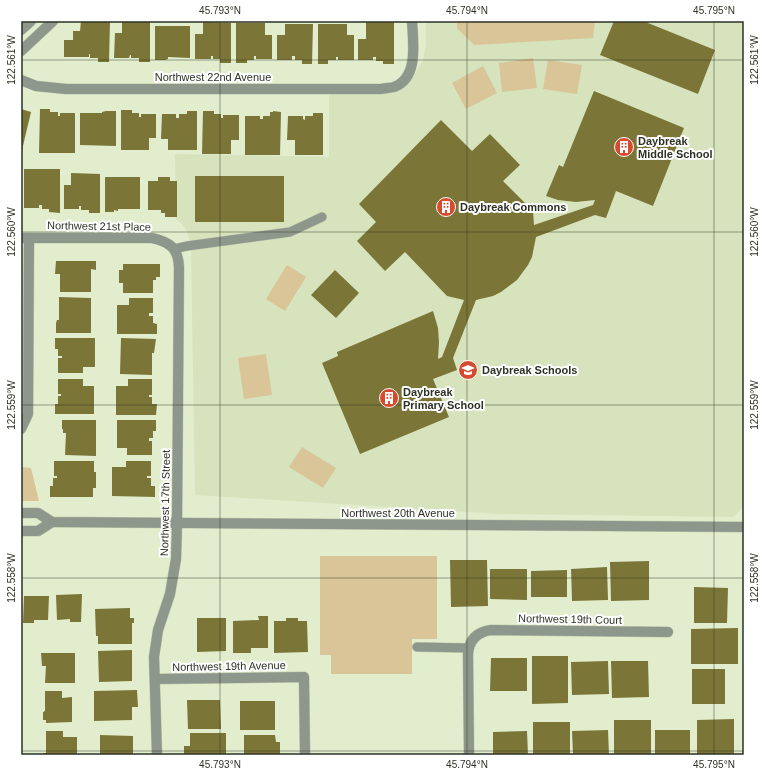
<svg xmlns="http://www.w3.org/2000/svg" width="765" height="776" viewBox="0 0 765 776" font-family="Arial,sans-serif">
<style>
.built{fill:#d6e3bc}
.green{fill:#d9c598}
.building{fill:#7b7637}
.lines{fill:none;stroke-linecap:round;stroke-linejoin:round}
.service-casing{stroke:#bec8ac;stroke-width:10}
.minor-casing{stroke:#bec8ac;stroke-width:11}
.tertiary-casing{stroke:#bec8ac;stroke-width:11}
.service{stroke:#8e978c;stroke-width:9}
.minor{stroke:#8e978c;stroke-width:10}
.tertiary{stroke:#8e978c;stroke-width:10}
.ticks{fill:none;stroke:#2e3226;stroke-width:1;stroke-opacity:0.45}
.labels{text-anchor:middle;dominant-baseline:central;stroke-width:4;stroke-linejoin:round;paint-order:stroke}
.street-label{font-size:11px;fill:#2e3226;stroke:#fff}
.poi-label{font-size:11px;font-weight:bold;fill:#2e3226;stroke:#fff;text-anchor:start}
.neatline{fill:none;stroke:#2e3226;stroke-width:1.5}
.ticks-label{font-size:10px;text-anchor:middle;fill:#2e3226}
</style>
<rect width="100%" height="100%" fill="#e2edcd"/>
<polygon class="built" points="426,21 743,21 744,505 734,517 501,514 195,495 191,246 187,231 182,224 176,219 175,154 329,157 329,89 398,86 412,79 423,60 426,45"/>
<g class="green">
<polygon points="457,21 595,21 593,38 474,45 457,28"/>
<polygon points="533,58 537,88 502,92 499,63"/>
<polygon points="548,60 582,65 577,94 543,89"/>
<polygon points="483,66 497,93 466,109 452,83"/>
<polygon points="287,265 306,277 285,311 266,299"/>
<polygon points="266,354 272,395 244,399 238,358"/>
<polygon points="302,447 336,468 323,488 289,467"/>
<polygon points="21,467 31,468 39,501 21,501"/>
<polygon points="320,556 437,556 437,639 412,639 412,674 331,674 331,655 320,655"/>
</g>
<g class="building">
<polygon points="81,21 110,21 109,62 98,62 98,58 90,58 90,54 89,54 89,57 64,57 64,40 73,40 73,31 80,31"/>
<polygon points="122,21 150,22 150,62 139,62 139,58 131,58 131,55 130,55 129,58 114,58 115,33 122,33"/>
<polygon points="366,21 394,21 394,64 383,64 383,61 376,61 376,57 373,57 373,60 358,60 358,39 366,39"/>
<polygon points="614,21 643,21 715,50 698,94 600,55"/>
<polygon points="203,22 231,23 231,63 220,63 220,59 213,59 213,56 211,56 211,59 195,59 195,34 203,34"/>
<polygon points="236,23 265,23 265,35 272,35 272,59 256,59 256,56 254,56 254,60 247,60 247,63 236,63"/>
<polygon points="285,24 313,24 312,64 302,64 302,60 295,60 295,56 292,56 292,60 277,60 277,35 285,35"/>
<polygon points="318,24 347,24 347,35 354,35 354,60 338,60 338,57 336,57 336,60 328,60 328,64 318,64"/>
<polygon points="155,26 190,26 190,58 168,57 168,59 165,60 155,60"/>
<polygon points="594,91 684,128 653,206 616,191 606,218 595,215 536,237 532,257 528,265 517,280 501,292 493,296 476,300 453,358 457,370 433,379 449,417 360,454 322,363 338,356 337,352 433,311 438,328 439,342 438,359 442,357 464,300 447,296 405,252 385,271 357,241 376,222 359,204 441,120 472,151 490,134 520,165 503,181 533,211 534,225 593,205 595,200 576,202 558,200 546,196 559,165 563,167"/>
<polygon points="21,109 31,112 22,150 21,150"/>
<polygon points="40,109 50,109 50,112 58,112 58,116 60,116 60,113 75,113 75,153 39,153"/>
<polygon points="121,110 132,110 132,113 139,113 139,117 141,117 141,114 156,114 156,138 149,138 149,150 121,150"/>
<polygon points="106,111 116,111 116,146 80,145 80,113 102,113 102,112"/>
<polygon points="187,111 197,111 197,150 168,150 168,139 161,139 162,114 176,114 176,118 179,118 179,114 187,114"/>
<polygon points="203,111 214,111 214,114 221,114 221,118 223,118 223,115 239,115 239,140 231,140 231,154 202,154"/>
<polygon points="273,111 281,112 280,155 245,155 245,116 260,116 260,119 263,119 263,116 270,116 270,112 273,112"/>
<polygon points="313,113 323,113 323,155 295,155 295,140 287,140 288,116 303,116 303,119 305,120 305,116 313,116"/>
<polygon points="24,169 60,169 60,213 49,212 49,209 42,209 42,205 39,205 39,208 24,208"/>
<polygon points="71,173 100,174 100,213 89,213 89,210 81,210 81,206 79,206 79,209 64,209 64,185 71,185"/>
<rect x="195" y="176" width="89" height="46"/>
<polygon points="105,177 140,177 140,209 118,209 118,211 114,210 114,212 105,212"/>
<polygon points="158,177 170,177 170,181 177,181 177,217 165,217 165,213 161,213 161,210 148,210 148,181 158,181"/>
<polygon points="56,261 96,261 96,270 91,269 91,292 60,292 60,274 55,274"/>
<polygon points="123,264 160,264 160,277 156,277 156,280 153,280 153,293 123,293 123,283 119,283 119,270 123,270"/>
<polygon points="335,270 359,293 336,318 311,295"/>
<polygon points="59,297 91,298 91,333 56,333 56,323 57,320 59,320"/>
<polygon points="129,298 153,298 153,313 149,313 149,316 153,316 153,323 157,324 157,334 117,334 117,305 129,305"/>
<polygon points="55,338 95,338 95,367 83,367 83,373 58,373 58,358 62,358 62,356 58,356 58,349 55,349"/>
<polygon points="121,338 156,339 154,353 152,353 152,375 120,374"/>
<polygon points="58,379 83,379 83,386 94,386 94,414 55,414 55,404 58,404 58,396 61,396 61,394 58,394"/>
<polygon points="128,379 152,379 152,395 149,395 149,397 152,397 152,404 157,404 156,415 116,415 116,386 128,386"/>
<polygon points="62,420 96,420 96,456 65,455 66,433 63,433 63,429 62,429"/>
<polygon points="117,420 156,420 156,431 153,431 153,438 149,438 149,441 152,441 152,455 127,455 127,448 117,448"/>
<polygon points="54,461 94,461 94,472 96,472 96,488 93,488 93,497 50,497 50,486 53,486 53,478 57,478 57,476 54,476"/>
<polygon points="126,461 151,461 151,476 147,476 147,478 151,478 151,486 155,486 155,497 112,496 112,467 126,467"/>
<polygon points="450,560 487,560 488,606 451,607"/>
<polygon points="649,561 649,600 611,601 610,562"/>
<polygon points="607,567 608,600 572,601 571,569"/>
<polygon points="490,569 527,569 527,600 490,599"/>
<polygon points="567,570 567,597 531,597 531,571"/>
<polygon points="694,587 728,588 727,623 694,623"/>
<polygon points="82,594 81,622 70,622 70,619 57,620 56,595"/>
<polygon points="24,596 49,596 48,620 34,620 34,623 23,623"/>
<polygon points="130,608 130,618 134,618 134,623 132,623 132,644 98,644 98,636 96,636 95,609"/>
<polygon points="258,616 268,616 268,648 251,648 251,653 233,653 233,621 259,620"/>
<polygon points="197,618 226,618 226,651 197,652"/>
<polygon points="286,618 298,618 298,621 307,621 308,652 274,653 274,621 286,621"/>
<polygon points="738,628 738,664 691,664 691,629"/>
<polygon points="132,650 132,681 99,682 98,651"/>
<polygon points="41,653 75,653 75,683 45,683 46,666 42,666"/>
<polygon points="532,656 568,656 568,703 532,704"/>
<polygon points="491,658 527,658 527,691 490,691"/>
<polygon points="608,661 609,694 572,695 571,662"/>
<polygon points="611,661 648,661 649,697 612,698"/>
<rect x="692" y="669" width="33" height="35"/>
<polygon points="137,690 138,707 132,707 132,720 94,721 94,691"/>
<polygon points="45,691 62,691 62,698 72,697 72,722 46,723 46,720 43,720 43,712 45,711"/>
<polygon points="187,700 220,700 221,729 188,729"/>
<rect x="240" y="701" width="35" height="29"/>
<polygon points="734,719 734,755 697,755 697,720"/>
<rect x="614" y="720" width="37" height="35"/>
<rect x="533" y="722" width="37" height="33"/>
<polygon points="608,730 609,755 573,755 572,731"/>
<rect x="655" y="730" width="35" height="25"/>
<polygon points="46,731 63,731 63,737 77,737 77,755 43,755 43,753 46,753"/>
<polygon points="527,731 528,755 493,755 493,732"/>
<polygon points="190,733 226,733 226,755 184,755 184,746 190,746"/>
<polygon points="100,735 133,736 133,755 100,755"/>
<polygon points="244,735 275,735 276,742 280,742 280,755 244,755"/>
</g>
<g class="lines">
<g class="service-casing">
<g id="service">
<polyline points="174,249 187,246 290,232 322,217"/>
<polyline points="417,647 469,648"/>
</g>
</g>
<g class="minor-casing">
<g id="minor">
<path d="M21 80 36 86 66 89H381C385 88 390 88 394 87 419 78 413 42 412 21"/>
<path d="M21 238H152C170 242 178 248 179 267L177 523 176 559 170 594 158 630 154 657 157 755"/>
<polyline points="21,429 28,414 29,238"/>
<polyline points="155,679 304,677 305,755"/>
<path d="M469 755 468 654C469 640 477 632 491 630L668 632"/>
</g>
</g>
<g class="tertiary-casing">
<g id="tertiary">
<polyline points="21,30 31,21"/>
<polyline points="21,51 53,21"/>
<polyline points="21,513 38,513 52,522 744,527"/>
<polyline points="21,531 38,531 52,522"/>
</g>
</g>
<use href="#service" class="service"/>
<use href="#minor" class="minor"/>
<use href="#tertiary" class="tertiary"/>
</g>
<path class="ticks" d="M220 21V755M467 21V755M714 21V755M21 60H744M21 232H744M21 405H744M21 578H744M21 751H744"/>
<defs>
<g id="building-disc" transform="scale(1)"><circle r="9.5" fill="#d64a30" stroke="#fff"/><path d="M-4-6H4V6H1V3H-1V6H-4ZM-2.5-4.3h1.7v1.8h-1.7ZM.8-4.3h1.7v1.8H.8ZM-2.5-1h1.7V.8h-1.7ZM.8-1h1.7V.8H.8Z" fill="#fff"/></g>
<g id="school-disc" transform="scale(1)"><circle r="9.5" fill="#d64a30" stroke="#fff"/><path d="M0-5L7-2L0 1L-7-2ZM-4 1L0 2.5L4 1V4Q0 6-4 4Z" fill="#fff"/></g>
</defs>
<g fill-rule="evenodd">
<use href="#building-disc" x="624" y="147"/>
<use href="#building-disc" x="446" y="207"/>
<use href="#school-disc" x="468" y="370"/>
<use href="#building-disc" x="389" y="398"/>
</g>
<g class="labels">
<g class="street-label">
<text x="213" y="77">Northwest 22nd Avenue</text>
<text transform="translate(99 226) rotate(1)">Northwest 21st Place</text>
<text transform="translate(165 503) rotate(-89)">Northwest 17th Street</text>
<text x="398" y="513">Northwest 20th Avenue</text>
<text transform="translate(570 619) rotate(1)">Northwest 19th Court</text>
<text transform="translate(229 666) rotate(-1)">Northwest 19th Avenue</text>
</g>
<g class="poi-label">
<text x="638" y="141">Daybreak<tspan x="638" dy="13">Middle School</tspan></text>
<text x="460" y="207">Daybreak Commons</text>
<text x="482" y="370">Daybreak Schools</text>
<text x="403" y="392">Daybreak<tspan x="403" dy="13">Primary School</tspan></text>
</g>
</g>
<rect width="765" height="776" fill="none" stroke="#ffffff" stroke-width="44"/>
<rect x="22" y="22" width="721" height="732" class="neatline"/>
<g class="ticks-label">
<text x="220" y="14">45.793°N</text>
<text x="467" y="14">45.794°N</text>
<text x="714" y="14">45.795°N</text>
<text transform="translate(754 60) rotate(-90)" y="4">122.561°W</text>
<text transform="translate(11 60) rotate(-90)" y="4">122.561°W</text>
<text transform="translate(754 232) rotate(-90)" y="4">122.560°W</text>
<text transform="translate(11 232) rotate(-90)" y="4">122.560°W</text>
<text transform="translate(754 405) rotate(-90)" y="4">122.559°W</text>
<text transform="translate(11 405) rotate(-90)" y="4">122.559°W</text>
<text transform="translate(11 578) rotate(-90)" y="4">122.558°W</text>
<text transform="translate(754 578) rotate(-90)" y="4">122.558°W</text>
<text x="220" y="768">45.793°N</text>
<text x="467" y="768">45.794°N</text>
<text x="714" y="768">45.795°N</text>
</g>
</svg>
